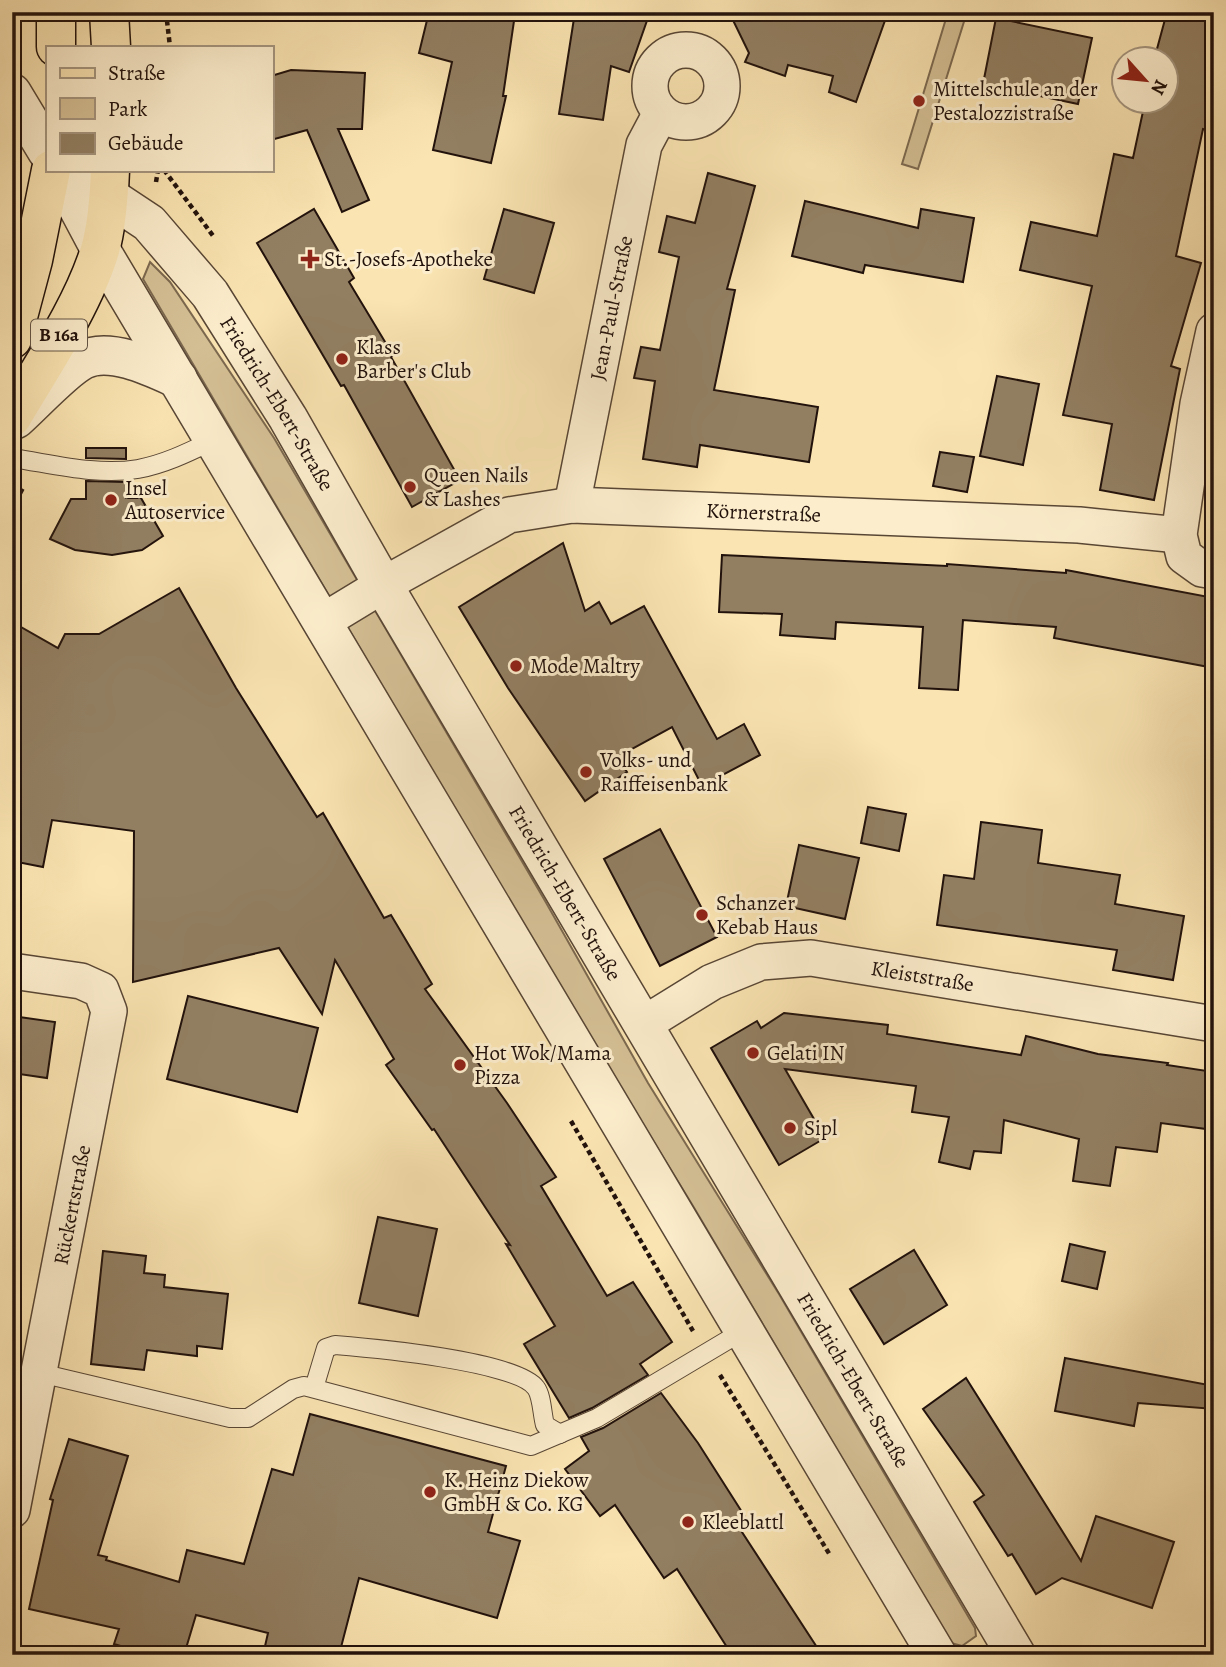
<svg xmlns="http://www.w3.org/2000/svg" width="1226" height="1667" viewBox="0 0 1226 1667" font-family="Alegreya,serif">
<style>
.green{fill:#d5c095;stroke:#7c6950;stroke-width:2}
.building{fill:#927f62;stroke:#22120c;stroke-width:2}
.lines{fill:none;stroke-linecap:round;stroke-linejoin:round}
.service-casing{stroke:#584635;stroke-width:20}
.minor-casing{stroke:#584635;stroke-width:38}
.tertiary-casing{stroke:#584635;stroke-width:41}
.primary-casing{stroke:#22120c;stroke-width:41}
.path{stroke:#22120c;stroke-width:4.5;stroke-dasharray:5 3.5;stroke-linecap:butt}
.service{stroke:#fcedcc;stroke-width:18}
.minor{stroke:#fcedcc;stroke-width:35}
.tertiary{stroke:#fcedcc;stroke-width:38}
.primary{stroke:#fae4b1;stroke-width:38}
.poi-dot{fill:#8f2418;stroke:#fcedcc;stroke-width:2.5}
.labels{text-anchor:middle;dominant-baseline:central;stroke-width:6;stroke-linejoin:round;paint-order:stroke}
.shield{fill:#fcedcc;stroke:#635446;stroke-width:2}
.shield-label{font-size:19px;font-weight:bold;fill:#22120c}
.poi-label{font-size:21px;fill:#22120c;stroke:#fcedcc;text-anchor:start}
.street-label{font-size:21px;fill:#22120c;stroke:#fcedcc}
</style>
<rect width="100%" height="100%" fill="#fae4b1"/>
<filter id="stains"><feTurbulence type="fractalNoise" baseFrequency=".00286" numOctaves="4"/><feColorMatrix values="0 0 0 0 .2 0 0 0 0 .09 0 0 0 0 .02 0 0 0 .5 -.17"/></filter>
<radialGradient id="worn" r=".72"><stop offset=".6" stop-color="#630" stop-opacity="0"/><stop offset="1" stop-color="#630" stop-opacity=".3"/></radialGradient>
<g class="green">
<polygon points="948,12 967,12 918,169 902,164"/>
<polygon points="150,262 170,282 274,438 544,899 648,1083 779,1294 975,1628 976,1636 962,1646 951,1643 693,1206 560,989 143,279"/>
</g>
<g class="building">
<polygon points="429,12 475,12 514,21 503,96 506,96 491,163 433,150 452,62 419,53"/>
<polygon points="575,12 650,12 629,72 611,66 603,120 559,114"/>
<polygon points="729,12 888,12 856,102 829,92 833,76 788,65 785,76 745,62 749,53"/>
<polygon points="1167,12 1214,12 1214,132 1203,129 1176,256 1201,263 1171,366 1180,369 1154,500 1100,490 1112,424 1063,415 1092,286 1020,270 1031,222 1097,236 1114,154 1133,158 1145,102 1166,102 1166,60 1154,60"/>
<polygon points="996,18 1092,38 1078,104 983,84"/>
<polygon points="291,70 365,73 362,129 338,129 369,200 342,212 307,130 271,140 271,76"/>
<polygon points="708,173 755,186 727,289 735,290 714,390 818,407 809,462 700,445 697,467 643,459 655,381 634,378 641,347 660,350 679,257 659,252 667,216 695,223"/>
<polygon points="805,201 918,228 921,209 974,218 963,282 865,265 863,273 792,256"/>
<polygon points="314,209 354,278 349,282 393,355 391,357 460,480 412,507 344,385 341,386 257,243"/>
<polygon points="504,209 554,223 534,293 484,279"/>
<polygon points="997,376 1039,384 1023,465 980,456"/>
<polygon points="86,448 126,448 126,459 86,458"/>
<polygon points="940,452 974,457 967,492 933,486"/>
<polygon points="86,481 126,482 126,498 141,498 163,536 142,550 112,555 75,550 50,539 71,499 86,499"/>
<polygon points="563,543 585,611 599,602 611,624 644,606 717,739 744,724 760,755 702,786 672,727 617,757 627,772 585,801 508,688 459,607"/>
<polygon points="722,555 947,566 947,564 1066,573 1066,570 1214,598 1214,668 1054,638 1056,627 963,620 958,690 919,688 923,627 836,622 835,639 780,635 782,614 719,612"/>
<polygon points="179,588 236,688 317,817 323,813 384,918 391,915 432,984 425,989 507,1103 556,1177 541,1186 607,1296 633,1282 672,1342 640,1364 648,1375 592,1408 569,1418 524,1344 555,1326 506,1244 510,1245 434,1129 432,1130 386,1065 394,1059 335,960 322,1014 279,948 133,982 134,831 52,820 43,867 12,861 12,622 58,648 65,634 99,634"/>
<polygon points="868,807 906,814 899,851 861,843"/>
<polygon points="981,822 1042,830 1038,863 1120,875 1115,904 1184,916 1173,980 1113,970 1117,950 937,925 944,875 974,879"/>
<polygon points="660,829 717,937 660,966 604,859"/>
<polygon points="799,845 859,858 845,919 786,906"/>
<polygon points="188,996 318,1028 297,1112 167,1079"/>
<polygon points="784,1013 888,1025 887,1034 1021,1055 1026,1036 1098,1054 1168,1063 1167,1065 1214,1072 1214,1130 1161,1123 1157,1152 1116,1147 1110,1186 1073,1181 1079,1139 1004,1120 1001,1153 974,1151 970,1169 939,1162 949,1117 912,1112 916,1086 785,1069 825,1138 779,1165 711,1048 757,1021 761,1028"/>
<polygon points="12,1016 55,1022 47,1078 12,1073"/>
<polygon points="378,1217 437,1229 418,1316 359,1303"/>
<polygon points="1070,1244 1105,1252 1097,1289 1062,1281"/>
<polygon points="914,1250 947,1305 884,1344 850,1289"/>
<polygon points="103,1251 146,1256 144,1273 165,1275 164,1287 228,1294 222,1349 197,1346 197,1356 147,1350 144,1370 91,1364"/>
<polygon points="1065,1358 1214,1386 1214,1409 1138,1403 1134,1426 1055,1411"/>
<polygon points="966,1378 1081,1561 1096,1516 1174,1542 1152,1608 1062,1578 1036,1594 1012,1554 1008,1556 974,1502 984,1495 923,1409"/>
<polygon points="661,1393 698,1443 749,1523 740,1529 822,1655 732,1655 677,1569 664,1578 615,1505 600,1516 565,1469 589,1451 581,1437 603,1428"/>
<polygon points="310,1414 506,1466 488,1532 520,1541 497,1618 359,1578 339,1655 263,1655 268,1633 196,1615 184,1655 150,1655 114,1644 119,1629 29,1609 53,1500 50,1499 69,1439 128,1456 98,1555 107,1557 106,1560 179,1582 187,1550 244,1564 272,1469 293,1475"/>
</g>
<g class="lines">
<g class="service-casing">
<g id="service">
<path d="M12 458C53 464 97 476 138 469 165 464 189 452 214 440"/>
<polyline points="40,1373 230,1418 248,1418 293,1389 304,1386 531,1446 597,1418 743,1331"/>
<path d="M314 1388 326 1348 335 1345C371 1348 517 1361 536 1388 542 1396 542 1414 545 1425L560 1434"/>
</g>
</g>
<g class="minor-casing">
<g id="minor">
<circle cx="686" cy="86" r="36"/>
<polyline points="1214,331 1198,404 1179,535 1184,556 1202,569 1214,571"/>
<path id="s1" d="M572 505 644 145 661 113"/>
<path id="s2" d="M322 622 383 585 509 515 572 505 1079 525 1179 535"/>
<polyline points="12,971 81,981 101,990 109,1011 12,1510"/>
<path id="s3" d="M644 1024 712 982 761 962 811 958 1214 1024"/>
</g>
</g>
<g class="tertiary-casing">
<g id="tertiary">
<polyline points="12,93 47,151"/>
<polyline points="58,170 100,249 937,1655"/>
<path id="s4" d="M69 170 149 223 210 294 288 418 383 585 1016 1655"/>
<path d="M16 419C33 404 65 369 83 360 110 346 154 368 178 379"/>
</g>
</g>
<g class="primary-casing">
<g id="primary">
<polyline points="109,12 111,47"/>
<polyline points="56,47 56,12"/>
<polyline points="12,339 33,260 51,170"/>
<path d="M12 417C42 366 83 306 100 250 107 225 109 196 110 170"/>
</g>
</g>
<g class="path">
<polyline points="166,12 170,47"/>
<polyline points="12,48 17,56"/>
<polyline points="164,170 214,237"/>
<polyline points="156,182 158,170"/>
<polyline points="12,508 24,486"/>
<polyline points="571,1121 693,1331"/>
<polyline points="720,1375 830,1555"/>
</g>
<use href="#service" class="service"/>
<use href="#minor" class="minor"/>
<use href="#tertiary" class="tertiary"/>
<use href="#primary" class="primary"/>
</g>
<g class="poi-dot">
<circle cx="919" cy="101" r="7"/>
<path d="M306.5 248.5h7v7h7v7h-7v7h-7v-7h-7v-7h7z"/>
<circle cx="342" cy="359" r="7"/>
<circle cx="410" cy="487" r="7"/>
<circle cx="111" cy="500" r="7"/>
<circle cx="516" cy="666" r="7"/>
<circle cx="586" cy="772" r="7"/>
<circle cx="702" cy="915" r="7"/>
<circle cx="753" cy="1053" r="7"/>
<circle cx="460" cy="1065" r="7"/>
<circle cx="790" cy="1128" r="7"/>
<circle cx="430" cy="1492" r="7"/>
<circle cx="688" cy="1522" r="7"/>
</g>
<g class="labels">
<rect class="shield" x="31" y="319.5" width="56" height="31" rx="5"/>
<g class="shield-label">
<text x="59" y="335">B 16a</text>
</g>
<g class="poi-label">
<text x="933" y="89">Mittelschule an der<tspan x="933" dy="24">Pestalozzistraße</tspan></text>
<text x="324" y="259">St.-Josefs-Apotheke</text>
<text x="356" y="347">Klass<tspan x="356" dy="24">Barber's Club</tspan></text>
<text x="424" y="475">Queen Nails<tspan x="424" dy="24">&amp; Lashes</tspan></text>
<text x="125" y="488">Insel<tspan x="125" dy="24">Autoservice</tspan></text>
<text x="530" y="666">Mode Maltry</text>
<text x="600" y="760">Volks- und<tspan x="600" dy="24">Raiffeisenbank</tspan></text>
<text x="716" y="903">Schanzer<tspan x="716" dy="24">Kebab Haus</tspan></text>
<text x="474" y="1053">Hot Wok/Mama<tspan x="474" dy="24">Pizza</tspan></text>
<text x="767" y="1053">Gelati IN</text>
<text x="804" y="1128">Sipl</text>
<text x="444" y="1480">K. Heinz Diekow<tspan x="444" dy="24">GmbH &amp; Co. KG</tspan></text>
<text x="702" y="1522">Kleeblattl</text>
</g>
<g class="street-label">
<text stroke="none"><textPath href="#s1" startOffset="201">Jean-Paul-Straße</textPath></text>
<text stroke="none"><textPath href="#s4" startOffset="318">Friedrich-Ebert-Straße</textPath></text>
<text stroke="none"><textPath href="#s2" startOffset="471">Körnerstraße</textPath></text>
<text stroke="none"><textPath href="#s4" startOffset="886">Friedrich-Ebert-Straße</textPath></text>
<text stroke="none"><textPath href="#s3" startOffset="296">Kleiststraße</textPath></text>
<text transform="translate(72 1205) rotate(-79)">Rückertstraße</text>
<text stroke="none"><textPath href="#s4" startOffset="1452">Friedrich-Ebert-Straße</textPath></text>
</g>
</g>
<rect width="1226" height="1667" fill="none" stroke="#fae4b1" stroke-width="42"/>
<rect x="14" y="14" width="1198" height="1639" fill="none" stroke="#22120c" stroke-width="3.5"/>
<rect x="21" y="21" width="1184" height="1625" fill="none" stroke="#22120c" stroke-width="2"/>
<rect x="46" y="46" width="228" height="126" fill="#fcedcc" stroke="#a5957f" stroke-width="2"/>
<rect x="60" y="68" width="35" height="10" fill="#fae4b1" stroke="#a5957f" stroke-width="2"/>
<text x="108" y="80" font-size="21" fill="#22120c">Straße</text>
<rect x="60" y="98" width="35" height="21" fill="#d5c095" stroke="#a5957f" stroke-width="2"/>
<text x="108" y="116" font-size="21" fill="#22120c">Park</text>
<rect x="60" y="133" width="35" height="21" fill="#927f62" stroke="#a5957f" stroke-width="2"/>
<text x="108" y="150" font-size="21" fill="#22120c">Gebäude</text>
<g transform="translate(1145 80) rotate(117)"><circle r="33" fill="#fcedcc" stroke="#a5957f" stroke-width="2"/>
<path d="M0-5L12 26L0 18L-12 26Z" fill="#8f2418"/>
<text y="-10" font-size="19" font-weight="bold" text-anchor="middle" fill="#22120c">N</text>
</g>
<rect width="100%" height="100%" filter="url(#stains)"/>
<rect width="100%" height="100%" fill="url(#worn)"/>
</svg>
